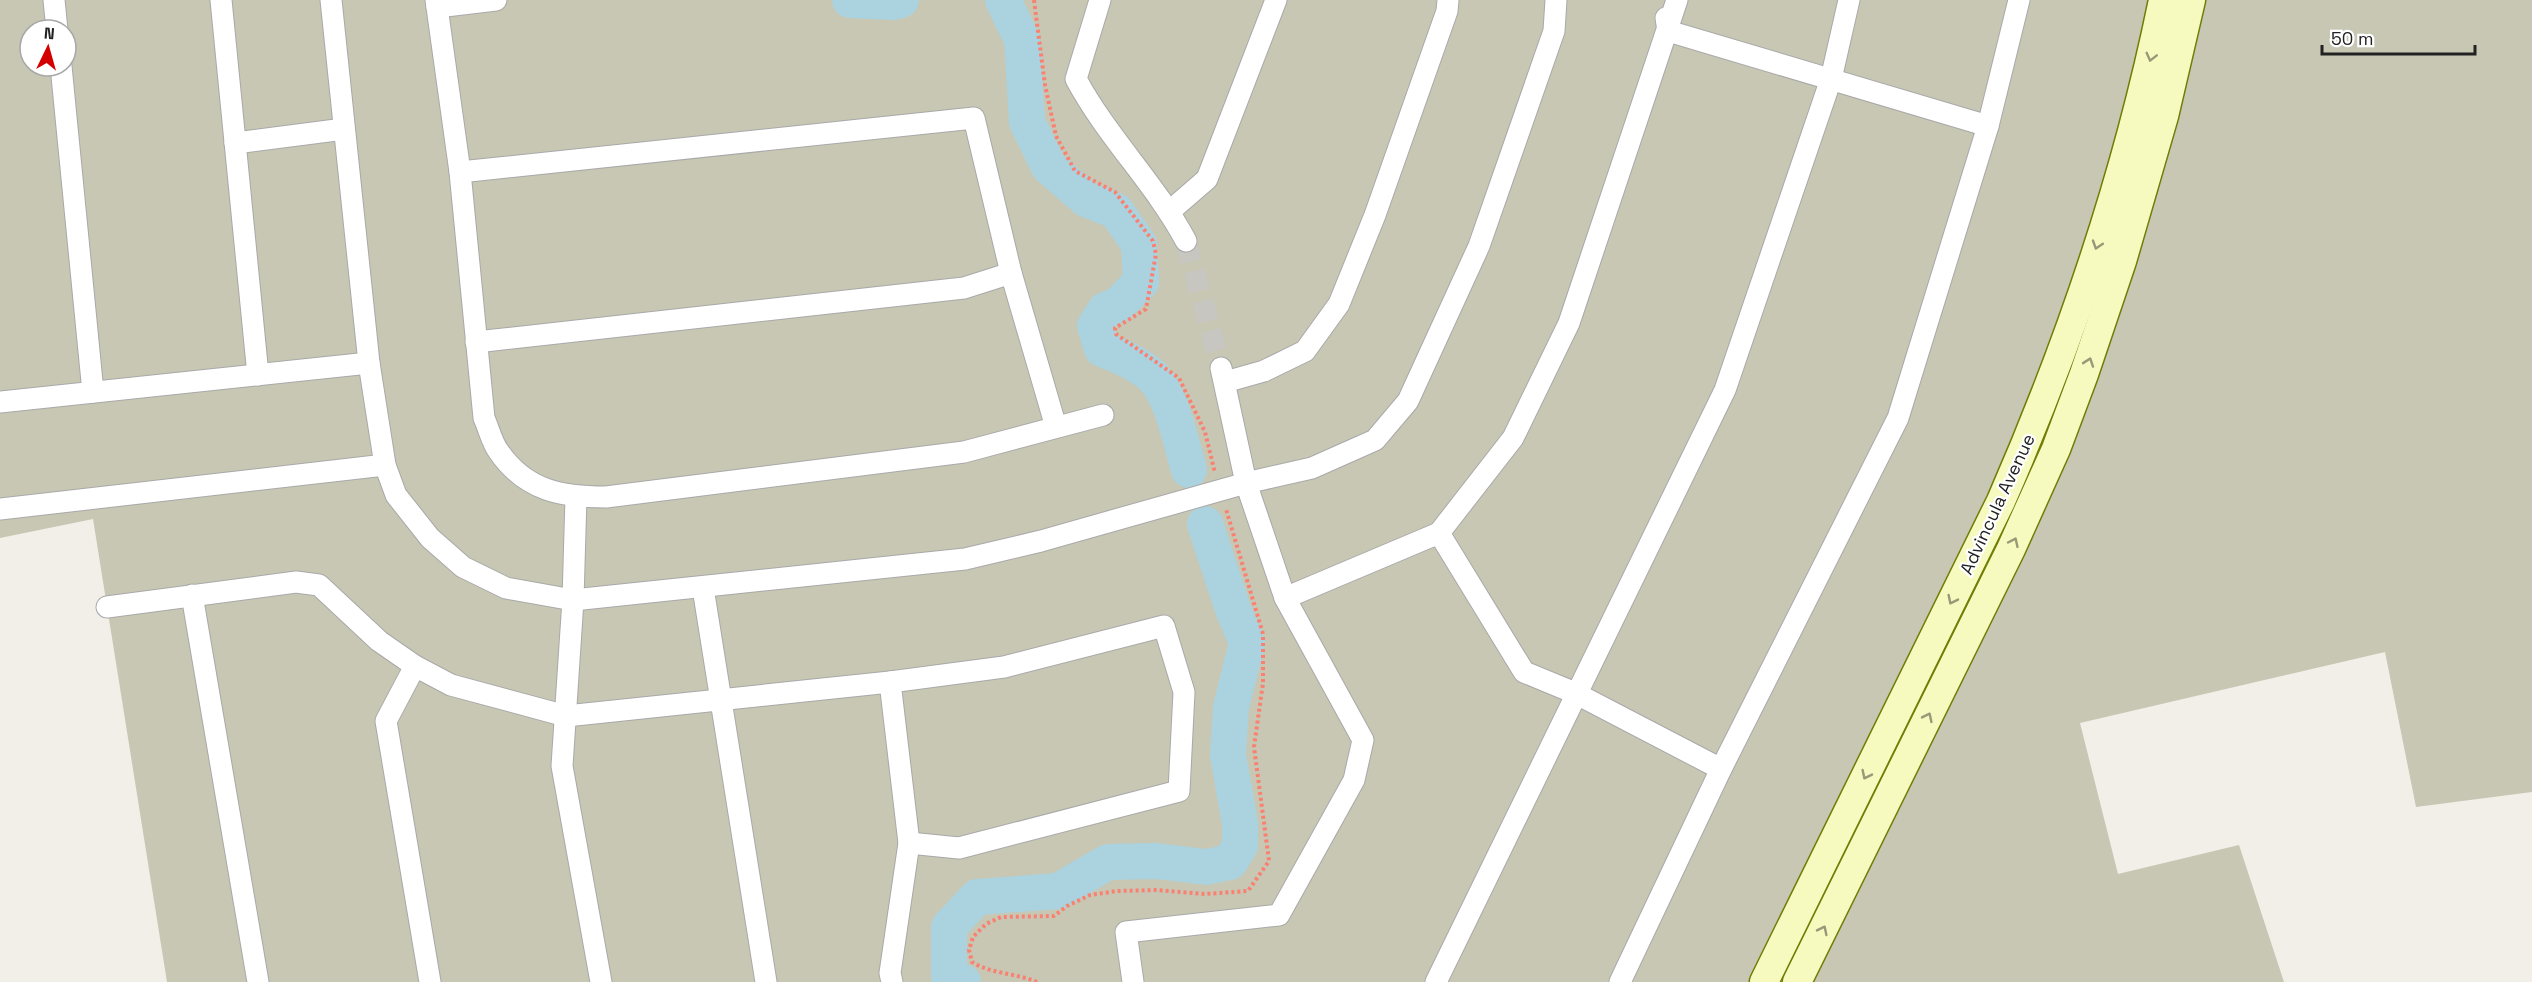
<svg xmlns="http://www.w3.org/2000/svg" width="2532" height="982" viewBox="0 0 2532 982" font-family="'Space Grotesk',sans-serif">
<style>
.construction{fill:#c7c7b4;fill-rule:evenodd}
.lines{fill:none;stroke-linecap:round;stroke-linejoin:round}
.river{stroke:#aad3df;stroke-width:36}
.minor-tunnel{stroke:#c8c6c1;stroke-width:21;stroke-dasharray:21 10;stroke-linecap:butt}
.minor-casing{stroke:#a9a9a9;stroke-width:23}
.secondary-casing{stroke:#707d05;stroke-width:31}
.path{stroke:#fa8072;stroke-width:4;stroke-dasharray:3 3;stroke-linecap:butt}
.minor{stroke:#fff;stroke-width:21}
.secondary{stroke:#f7fabf;stroke-width:28}
.oneway{stroke:#979978}
.labels{text-anchor:middle;dominant-baseline:central;stroke-width:4.5;stroke-linejoin:round;paint-order:stroke}
.street-label{font-size:18px;fill:#222;stroke:#fff}
</style>
<rect width="100%" height="100%" fill="#f2efe9"/>
<path class="construction" d="M0 0H2532V792L2416 807 2385 652 2080 723 2118 874 2239 845 2284 982H167L93 519 0 538ZM30 30H66V66H30Z"/>
<g class="lines">
<g class="river">
<polyline points="850,0 894,2 901,0"/>
<path d="M1003 0 1022 40 1027 122 1049 167 1086 199 1116 211 1139 244 1141 282 1118 305 1105 310 1095 326 1102 349C1120 356 1137 363 1151 375 1172 393 1181 444 1189 470"/>
<polyline points="963,982 949,977 949,927 977,897 1058,891 1108,862 1157,861 1206,867 1230,862 1240,846 1240,824 1228,755 1231,707 1247,643 1233,609 1205,524"/>
</g>
<polyline class="minor-tunnel" points="1186,241 1221,368"/>
<g class="minor-casing">
<g id="minor">
<polyline points="54,0 57,30"/>
<polyline points="221,0 258,375"/>
<polyline points="331,0 369,363 385,465 396,495 430,538 463,567 506,588 573,600 965,559 1041,541 1246,483 1312,468 1375,440 1408,401 1479,246 1554,31 1556,0"/>
<path d="M436 0 460 172 484 418C489 429 492 443 499 452 526 491 562 497 606 497L964 452 1103 415"/>
<path d="M1100 0 1076 79C1107 137 1155 183 1186 241"/>
<polyline points="437,7 496,0"/>
<polyline points="1666,18 1668,31 1988,126"/>
<polyline points="61,66 93,392"/>
<polyline points="235,143 344,129"/>
<polyline points="460,172 974,118 1011,273 1056,427"/>
<polyline points="1170,211 1207,179 1276,0"/>
<polyline points="476,342 964,288 1011,273"/>
<polyline points="1221,368 1246,483 1285,598 1439,533 1524,672 1575,693 1721,769"/>
<polyline points="1225,382 1264,371 1305,351 1339,304 1375,215 1447,11 1448,0"/>
<polyline points="0,402 369,363"/>
<polyline points="576,497 573,600 562,766 601,982"/>
<polyline points="0,509 385,465"/>
<polyline points="1439,533 1513,438 1569,323 1677,0"/>
<polyline points="703,588 766,982"/>
<polyline points="192,595 258,982"/>
<polyline points="107,607 296,582 319,585 379,641 415,666 451,685 566,716 890,682 1004,667 1164,626 1184,692 1179,791 959,848 909,843"/>
<polyline points="415,666 386,721 430,982"/>
<polyline points="890,682 909,843 890,973 892,982"/>
<polyline points="1133,982 1126,932 1279,915 1354,780 1363,740 1285,598"/>
<polyline points="1436,982 1725,390 1831,79 1849,0"/>
<polyline points="1620,982 1721,769 1898,418 1988,126 2019,0"/>
</g>
</g>
<g class="secondary-casing">
<g id="secondary">
<path d="M1764 982 2001 501C2071 341 2128 172 2163 0"/>
<polyline points="1797,982 2011,549 2056,449 2084,374 2122,261 2164,116 2191,0"/>
</g>
</g>
<g class="path">
<polyline points="1034,0 1045,85 1056,136 1075,171 1115,192 1153,241 1156,254 1146,309 1115,328 1116,334 1179,378 1205,432 1215,473"/>
<path d="M1037 982C1016 973 991 974 972 962L969 950 973 937 986 924 1001 917 1054 916 1067 906 1090 895 1117 891 1158 890 1205 894 1248 891 1269 861 1254 747 1263 683V634L1226 509"/>
</g>
<use href="#minor" class="minor"/>
<use href="#secondary" class="secondary"/>
</g>
<defs><path id="oneway-chevron" d="M-2-3.5L2.5 0L-2 3.5" fill="none" stroke-width="1.6" stroke-linecap="round" stroke-linejoin="round" transform="scale(1.5)"/></defs>
<g class="oneway">
<use href="#oneway-chevron" transform="translate(2151 57) rotate(104)"/>
<use href="#oneway-chevron" transform="translate(2097 245) rotate(108)"/>
<use href="#oneway-chevron" transform="translate(2089 362) rotate(-71)"/>
<use href="#oneway-chevron" transform="translate(2014 542) rotate(-65)"/>
<use href="#oneway-chevron" transform="translate(1952 600) rotate(116)"/>
<use href="#oneway-chevron" transform="translate(1928 717) rotate(-64)"/>
<use href="#oneway-chevron" transform="translate(1866 775) rotate(116)"/>
<use href="#oneway-chevron" transform="translate(1823 930) rotate(-64)"/>
</g>
<g class="labels">
<g class="street-label">
<text transform="translate(1997 504) rotate(-65)">Advincula Avenue</text>
</g>
</g>
<g transform="translate(48 48) rotate(5)"><circle r="28" fill="#ffffff" stroke="#a7a7a7" stroke-width="1.5"/>
<path d="M0-4.5L10 22L0 15L-10 22Z" fill="#d40000"/>
<text y="-9" font-size="16" font-weight="bold" text-anchor="middle" fill="#222222">N</text>
</g>
<path d="M2322 45v9h153v-9" fill="none" stroke="#222222" stroke-width="3"/>
<text x="2331" y="45" font-size="18" fill="#222222" stroke="#ffffff" stroke-width="4.5" paint-order="stroke">50 m</text>
</svg>
